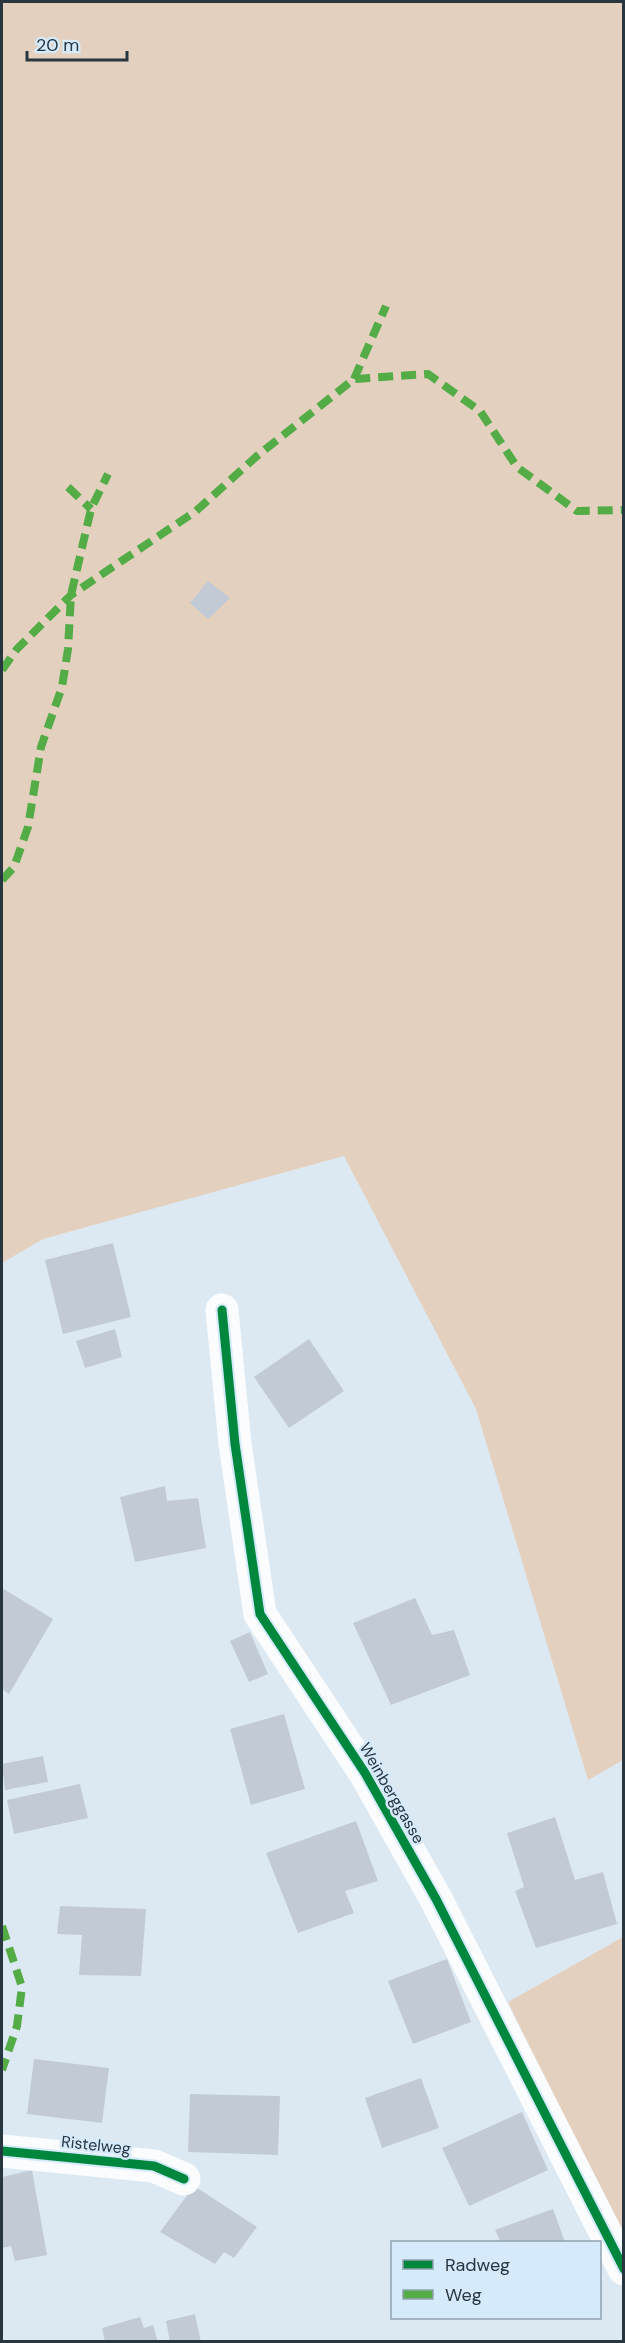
<svg xmlns="http://www.w3.org/2000/svg" width="625" height="2343" viewBox="0 0 625 2343" font-family="'DM Sans',sans-serif">
<style>
.green{fill:#e4d0bf}
.building{fill:#c2cbd5}
.lines{fill:none;stroke-linecap:round;stroke-linejoin:round}
.minor{stroke:#fafcfd;stroke-width:33}
.quiet{stroke:#53ac46;stroke-width:8;stroke-dasharray:15 8;stroke-linecap:butt}
.cycleway-casing{stroke:#d5eafa;stroke-width:13}
.cycleway{stroke:#00873e;stroke-width:9}
.labels{text-anchor:middle;dominant-baseline:central;stroke-width:5;stroke-linejoin:round;paint-order:stroke}
.street-label{font-size:16px;fill:#283640;stroke:#d5eafa}
</style>
<rect width="100%" height="100%" fill="#dde9f2"/>
<g class="green">
<polygon points="2,2 623,2 623,1760 588,1780 476,1409 344,1156 43,1239 2,1263"/>
<polygon points="623,1937 623,2243 508,2002"/>
</g>
<g class="building">
<polygon points="208,581 230,598 208,619 190,603"/>
<polygon points="113,1243 131,1317 63,1334 45,1260"/>
<polygon points="115,1329 122,1357 85,1368 76,1341"/>
<polygon points="309,1339 344,1391 289,1428 254,1377"/>
<polygon points="165,1486 167,1501 198,1498 206,1548 135,1562 120,1497"/>
<polygon points="2,1588 53,1619 9,1694 2,1689"/>
<polygon points="415,1598 432,1635 454,1630 470,1675 391,1705 353,1623"/>
<polygon points="250,1632 268,1674 249,1682 230,1641"/>
<polygon points="284,1714 305,1789 251,1805 230,1729"/>
<polygon points="43,1756 48,1782 5,1790 2,1764"/>
<polygon points="80,1784 88,1818 14,1834 7,1800"/>
<polygon points="555,1817 575,1880 603,1872 617,1924 536,1948 515,1891 524,1887 507,1833"/>
<polygon points="356,1821 378,1881 345,1891 354,1913 298,1933 266,1853"/>
<polygon points="60,1906 146,1909 141,1976 79,1975 82,1935 57,1934"/>
<polygon points="447,1959 471,2022 413,2044 388,1981"/>
<polygon points="34,2059 109,2068 102,2123 27,2114"/>
<polygon points="421,2078 439,2128 382,2148 365,2098"/>
<polygon points="190,2094 280,2096 278,2155 188,2152"/>
<polygon points="522,2112 548,2170 469,2206 442,2148"/>
<polygon points="32,2170 47,2255 15,2261 11,2246 2,2248 2,2177"/>
<polygon points="194,2186 257,2227 234,2258 224,2252 215,2264 160,2232"/>
<polygon points="553,2209 565,2242 495,2242 500,2240 495,2230"/>
<polygon points="195,2314 201,2342 170,2342 166,2321"/>
<polygon points="140,2317 144,2328 153,2325 158,2342 105,2342 102,2328"/>
</g>
<g class="lines">
<g class="minor">
<polyline points="222,1310 235,1444 260,1614 365,1773 436,1899 624,2269"/>
<polyline points="2,2151 154,2166 184,2179"/>
</g>
<g class="quiet">
<polyline points="354,379 386,306"/>
<polyline points="68,487 91,509"/>
<polyline points="2,670 17,649 71,595 196,511 257,456 354,379 428,374 480,411 517,467 577,511 624,510"/>
<polyline points="2,880 14,867 28,827 41,747 62,687 68,649 71,595 91,509 108,474"/>
<polyline points="2,1926 22,1987 17,2026 2,2070"/>
</g>
<g class="cycleway-casing">
<g id="cycleway">
<polyline points="222,1310 235,1444 260,1614 365,1773 436,1899 624,2269"/>
<polyline points="2,2151 154,2166 184,2179"/>
</g>
</g>
<use href="#cycleway" class="cycleway"/>
</g>
<g class="labels">
<g class="street-label">
<text transform="translate(392 1793) rotate(60)">Weinberggasse</text>
<text transform="translate(96 2145) rotate(6)">Ristelweg</text>
</g>
</g>
<rect width="625" height="2343" fill="none" stroke="#283640" stroke-width="6"/>
<rect x="391" y="2241" width="210" height="78" fill="#d5eafa" stroke="#90a2b0" stroke-width="1.5"/>
<rect x="403" y="2260" width="30" height="9" fill="#00873e" stroke="#90a2b0" stroke-width="1.5"/>
<text x="445" y="2271" font-size="18" fill="#283640">Radweg</text>
<rect x="403" y="2290" width="30" height="9" fill="#53ac46" stroke="#90a2b0" stroke-width="1.5"/>
<text x="445" y="2301" font-size="18" fill="#283640">Weg</text>
<path d="M27 51v9h100v-9" fill="none" stroke="#283640" stroke-width="3"/>
<text x="36" y="51" font-size="18" fill="#283640" stroke="#d5eafa" stroke-width="4.5" paint-order="stroke">20 m</text>
</svg>
